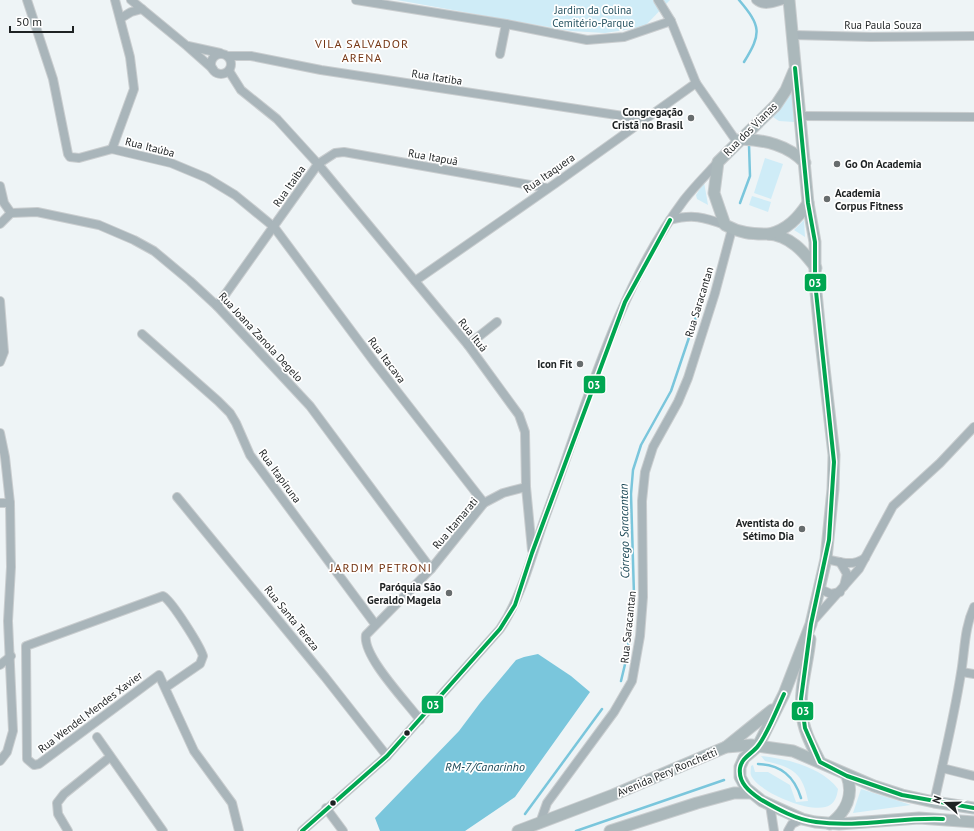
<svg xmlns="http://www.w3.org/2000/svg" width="974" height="831" viewBox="0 0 974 831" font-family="'PT Sans',sans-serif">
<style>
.green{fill:#cfecf7}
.water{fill:#7ac6dc}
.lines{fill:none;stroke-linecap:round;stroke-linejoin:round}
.stream{stroke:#7ac6dc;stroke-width:2.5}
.minor-casing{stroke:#c9cdcf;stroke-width:10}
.major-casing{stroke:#c9cdcf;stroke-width:13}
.minor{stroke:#a9b5ba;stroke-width:8}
.major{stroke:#abb8bb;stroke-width:11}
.bus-1-casing{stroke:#fff;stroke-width:7}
.bus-1{stroke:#00a651;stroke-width:4}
.poi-dot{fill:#676c6d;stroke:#fff;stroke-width:1.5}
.bus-dot{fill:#1e2223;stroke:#fff;stroke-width:1.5}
.labels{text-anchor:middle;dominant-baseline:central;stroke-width:3.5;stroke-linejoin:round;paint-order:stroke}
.park-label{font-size:11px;fill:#285462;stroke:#fff}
.street-label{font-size:11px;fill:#1e2223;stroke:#fff}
.poi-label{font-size:11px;font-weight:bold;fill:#1e2223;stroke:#fff;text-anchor:end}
.neighbourhood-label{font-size:12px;letter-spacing:1px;fill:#753614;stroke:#fff}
.water-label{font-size:12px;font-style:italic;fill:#1b4856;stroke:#fff}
.line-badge{stroke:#fff;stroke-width:1.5}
.badge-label{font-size:11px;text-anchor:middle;font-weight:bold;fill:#fff}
</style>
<rect width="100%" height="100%" fill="#eef4f6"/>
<g class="green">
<polygon points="397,0 670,0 644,27 605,33 571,31"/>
<polygon points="791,87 794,122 779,121 773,117"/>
<polygon points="765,158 783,164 771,199 754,193"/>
<polygon points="704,182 708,205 697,199 696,195"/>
<polygon points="752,196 771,202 768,212 749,205"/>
<polygon points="804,220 805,237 794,230"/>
<path d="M761 756C787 759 822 767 838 789 837 795 836 801 830 805 815 816 757 792 751 775 750 773 751 769 751 766L753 765 755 772H768L790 785 796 802 808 801C803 772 791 767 765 761Z"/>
<polygon points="861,789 911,805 853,813"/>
</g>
<polygon class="water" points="538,654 571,676 590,692 515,797 465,831 380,831 375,818 459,731 480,703 516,660 524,657"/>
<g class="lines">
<g class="stream">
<path d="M739 0C761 26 762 33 744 62"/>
<polyline points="740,203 750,176 749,145"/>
<polyline points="621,681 627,656 634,595 631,494 633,470 641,445 671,391 702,299"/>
<path d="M758 764C781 765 794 776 801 798"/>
<polyline points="525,814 602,709"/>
<polyline points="576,831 724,780"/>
</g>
<g class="minor-casing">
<g id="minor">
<polyline points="27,0 53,79 68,154 70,157 79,158 112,149 171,163 207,178 235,195 274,227 375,363 484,503"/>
<polyline points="131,0 187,46 213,69"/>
<polyline points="356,0 506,24 587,40 624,37 671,21"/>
<polyline points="658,0 671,21 696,83 737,142"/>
<path d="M756 0C764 7 773 3 783 0"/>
<polyline points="121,18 131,12 142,9"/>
<polyline points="793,35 871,37 974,36"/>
<polyline points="188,46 220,53"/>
<circle cx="221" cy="64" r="10"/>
<polyline points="500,54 506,24"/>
<polyline points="228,56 251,56 321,70 643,119"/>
<polyline points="229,71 241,90 277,119 318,164 468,345 519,415 525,432 526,487 532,550"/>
<polyline points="800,116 974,117"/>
<polyline points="112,149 134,89 130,57 115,0"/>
<polyline points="0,186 4,203 11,213"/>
<polyline points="11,213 37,212 99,225 134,240 154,251 190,281 217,306 310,406 431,569"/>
<path d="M670 220C692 214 704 217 725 225"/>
<polyline points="0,224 11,213"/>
<polyline points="415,281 556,183 696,83"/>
<polyline points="0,301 4,352 0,362"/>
<polyline points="217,306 318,164 335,153 344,152 547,188"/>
<polyline points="142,334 218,401 230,413 236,423 250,455 375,624"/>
<polyline points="468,345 497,322"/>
<polyline points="0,433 5,457 10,503 11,567 8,621 13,731 7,752 0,761"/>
<polyline points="177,497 325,677 387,756"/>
<polyline points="0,503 10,503"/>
<path d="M826 559C840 562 852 567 865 558"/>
<polyline points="840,562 847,574 844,586"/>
<polyline points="820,589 831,594 840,592"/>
<polyline points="812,622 859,569 893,506 940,463 974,427"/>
<polyline points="0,665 11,656"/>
<polyline points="962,672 974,674"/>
<path d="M165 688 200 664 203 656C200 646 172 601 163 596L26 646 27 759 34 765 39 764 159 675 194 751 232 803 239 831"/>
<path d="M420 720C407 702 362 656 366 635L431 569 484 503 503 493 526 487"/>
<polyline points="97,737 163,831"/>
<polyline points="942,768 974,776"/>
<path d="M934 802C944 759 954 717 961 673 965 650 964 629 974 607"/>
<polyline points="770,805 774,831"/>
<polyline points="326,808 343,831"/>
<polyline points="540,823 547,803 614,712 632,681 640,636 643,597 642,501 645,472 653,447 678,402 688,378 715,293 732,229"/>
<polyline points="68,831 58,814 57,803 64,794 110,757"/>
<path d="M302 831 387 756 500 629C523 595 532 553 546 515 585 410 616 291 684 200 694 187 706 175 718 162"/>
<polyline points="788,831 792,824 802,819"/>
</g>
</g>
<g class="major-casing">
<g id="major">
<polyline points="789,0 808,203 815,242 815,282 820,333 834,455 833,489 826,559 811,624 784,694 758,746 744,758 740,767 740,777 746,788 762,801 802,819 815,822 839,824 919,818 974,822"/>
<path d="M794 71 786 90 776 105 718 162 714 193 725 225C740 233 751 234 767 234 790 235 804 252 816 268"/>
<path d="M741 139C765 140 788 145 805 163"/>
<path d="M769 234C787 230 798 218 808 203"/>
<path d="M810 639C808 663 799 689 802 713 803 730 812 746 820 762"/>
<polyline points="726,747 772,710"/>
<path d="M830 824C846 812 854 795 847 776"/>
<polyline points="518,831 613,795 726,747 751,745 793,751 874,786 902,795 934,802 974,808"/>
<polyline points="610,831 697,803 734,793 751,793"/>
</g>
</g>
<use href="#minor" class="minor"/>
<use href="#major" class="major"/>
<g class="bus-1-casing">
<g id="bus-1">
<polyline points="795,68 808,203 815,242 815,282 834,462 829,540 811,624 801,699 805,728 820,762 847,776 902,795 974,808"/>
<path d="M784 694C777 709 768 733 758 746 752 754 742 757 740 768 738 783 750 792 760 799 777 809 797 820 816 822 858 828 901 817 943 819"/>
<polyline points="302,831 387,756 500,629 515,605 532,553 625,302 670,220"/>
</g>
</g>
<use href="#bus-1" class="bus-1"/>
</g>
<g class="poi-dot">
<circle cx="691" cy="118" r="4"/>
<circle cx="837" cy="164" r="4"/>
<circle cx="827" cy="199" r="4"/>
<circle cx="580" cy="364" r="4"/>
<circle cx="802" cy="529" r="4"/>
<circle cx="449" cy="593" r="4"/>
</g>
<g class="bus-dot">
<circle cx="407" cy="733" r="3.5"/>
<circle cx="333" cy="803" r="3.5"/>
</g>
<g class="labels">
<g class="park-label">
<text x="593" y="10">Jardim da Colina<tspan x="593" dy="13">Cemitério-Parque</tspan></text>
</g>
<g class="street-label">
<text x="883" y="25">Rua Paula Souza</text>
<text transform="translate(437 77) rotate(9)">Rua Itatiba</text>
<text transform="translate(750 129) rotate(-45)">Rua dos Vianas</text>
<text transform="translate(150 147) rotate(14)">Rua Itaúba</text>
<text transform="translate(433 157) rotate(10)">Rua Itapuã</text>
<text transform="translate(549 173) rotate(-35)">Rua Itaquera</text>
<text transform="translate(289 186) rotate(-55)">Rua Itaiba</text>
<text transform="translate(699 302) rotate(-73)">Rua Saracantan</text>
<text transform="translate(473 335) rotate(51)">Rua Ituá</text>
<text transform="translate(261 337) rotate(47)">Rua Joana Zanola Degelo</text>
<text transform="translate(387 360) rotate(53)">Rua Itacava</text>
<text transform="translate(280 476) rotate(54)">Rua Itapiruna</text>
<text transform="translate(455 523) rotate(-50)">Rua Itamarati</text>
<text transform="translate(292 618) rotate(51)">Rua Santa Tereza</text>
<text transform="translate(628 627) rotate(-84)">Rua Saracantan</text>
<text transform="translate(90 712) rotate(-37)">Rua Wendel Mendes Xavier</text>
<text transform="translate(667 772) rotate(-23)">Avenida Pery Ronchetti</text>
</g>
<g class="poi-label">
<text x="683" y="112">Congregação<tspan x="683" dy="13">Cristã no Brasil</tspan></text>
<text x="845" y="164" text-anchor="start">Go On Academia</text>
<text x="835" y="193" text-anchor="start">Academia<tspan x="835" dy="13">Corpus Fitness</tspan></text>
<text x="572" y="364">Icon Fit</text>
<text x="794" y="523">Aventista do<tspan x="794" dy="13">Sétimo Dia</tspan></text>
<text x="441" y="587">Paróquia São<tspan x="441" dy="13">Geraldo Magela</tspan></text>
</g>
<g class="neighbourhood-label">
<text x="362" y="43">VILA SALVADOR<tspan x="362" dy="14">ARENA</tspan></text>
<text x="381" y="567">JARDIM PETRONI</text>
</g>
<g class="water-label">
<text transform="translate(624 531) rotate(-91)">Córrego Saracantan</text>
<text x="485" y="766">RM-7/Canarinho</text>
</g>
</g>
<g class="line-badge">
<rect x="804" y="273" width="23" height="19" rx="4" fill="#00a651"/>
<rect x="583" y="375" width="23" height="19" rx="4" fill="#00a651"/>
<rect x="421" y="695" width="23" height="19" rx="4" fill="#00a651"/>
<rect x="791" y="701" width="23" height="20" rx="4" fill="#00a651"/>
</g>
<g class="badge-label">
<text x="815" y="287">03</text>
<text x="594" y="389">03</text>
<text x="433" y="709">03</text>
<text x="803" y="715">03</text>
</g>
<g transform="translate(946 803) rotate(290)" stroke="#ffffff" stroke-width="3" paint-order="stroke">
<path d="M0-3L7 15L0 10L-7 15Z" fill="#1e2223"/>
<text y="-6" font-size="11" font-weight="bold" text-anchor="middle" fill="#1e2223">N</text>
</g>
<path d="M10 26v6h63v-6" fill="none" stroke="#1e2223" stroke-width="2"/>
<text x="16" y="26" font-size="12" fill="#1e2223" stroke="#ffffff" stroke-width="3" paint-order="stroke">50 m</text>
</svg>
